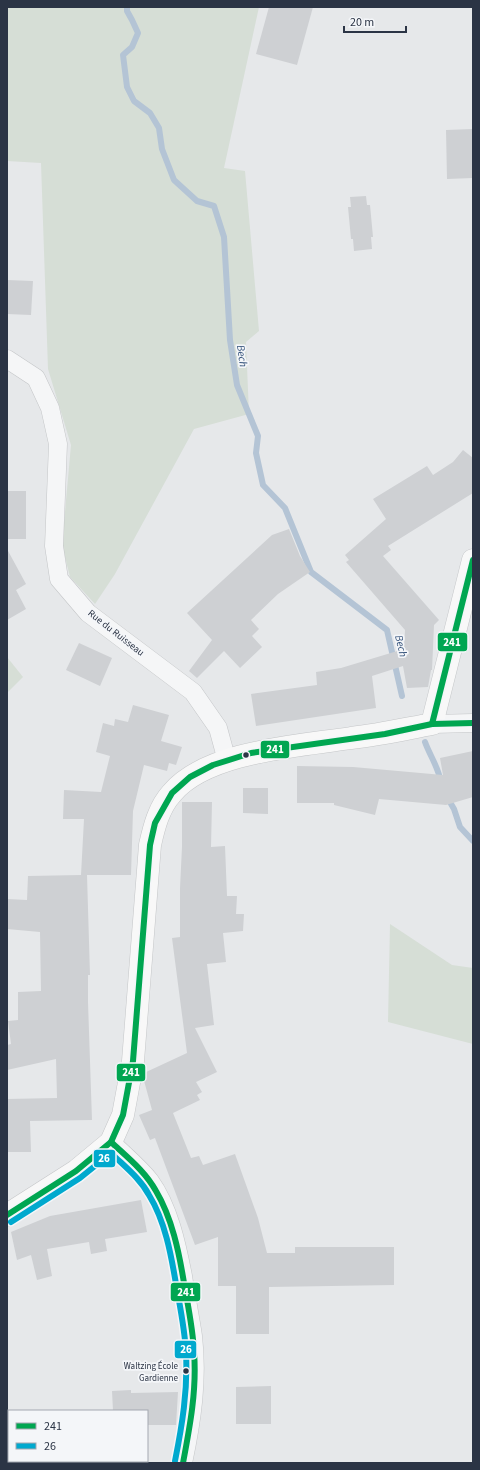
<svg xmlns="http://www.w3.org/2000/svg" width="480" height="1470" viewBox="0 0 480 1470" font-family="'Source Sans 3',sans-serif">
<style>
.green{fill:#d6ded6}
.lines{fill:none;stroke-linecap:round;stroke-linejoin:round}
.stream{stroke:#b4c4d5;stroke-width:6}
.building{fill:#ced0d3}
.street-casing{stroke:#c4c6c8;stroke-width:19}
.secondary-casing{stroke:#c4c6c8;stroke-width:23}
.street{stroke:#f5f6f7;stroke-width:18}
.secondary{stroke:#f8f8f8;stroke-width:22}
.bus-1-casing{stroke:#f4f6f9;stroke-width:9}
.bus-2-casing{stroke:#f4f6f9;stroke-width:9}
.bus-1{stroke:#00a651;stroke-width:6}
.bus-2{stroke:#00a9ce;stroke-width:6}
.bus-dot{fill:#2b3445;stroke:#f4f6f9;stroke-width:1.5}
.labels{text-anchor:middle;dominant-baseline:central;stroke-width:3.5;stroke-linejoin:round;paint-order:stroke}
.bus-label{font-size:9px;fill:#2b3445;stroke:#f4f6f9;text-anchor:end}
.street-label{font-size:10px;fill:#2b3445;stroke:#f4f6f9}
.water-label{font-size:11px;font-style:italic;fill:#34527a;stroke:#f4f6f9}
.line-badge{stroke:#f4f6f9;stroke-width:1.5}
.badge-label{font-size:11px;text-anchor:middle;font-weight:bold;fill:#fff}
</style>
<rect width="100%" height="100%" fill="#e6e8ea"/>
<g class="green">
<polygon points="7,7 259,7 224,168 245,171 259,331 246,342 249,414 194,429 115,574 95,604 70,577 62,545 71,445 48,369 41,163 7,161"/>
<polygon points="7,657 23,677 7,693"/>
<polygon points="390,924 452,965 473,968 473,1044 388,1022"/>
</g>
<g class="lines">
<g class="stream">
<polyline points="127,7 127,11 132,20 138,33 132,47 123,55 127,87 134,101 150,113 159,128 162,149 174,180 197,201 214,206 224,237 230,340 237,385 258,436 256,453 263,485 285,508 311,572 387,630 402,696"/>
<path d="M425 742C430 756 439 768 441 783"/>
<polyline points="447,797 454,809 460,827 473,841"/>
</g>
</g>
<g class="building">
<polygon points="269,7 313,7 297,65 256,54"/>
<polygon points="473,129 473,178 447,179 446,130"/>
<polygon points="366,196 367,205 370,205 373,237 371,237 372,249 354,251 353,239 351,239 348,207 351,207 350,197"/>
<polygon points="7,280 33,281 31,315 7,314"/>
<polygon points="463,450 473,458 473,493 388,546 391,550 383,556 439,620 434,625 432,670 431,670 428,687 407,688 403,666 372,676 376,708 256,726 251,694 317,685 316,672 341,668 404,649 405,630 346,562 349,560 345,555 386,519 373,499 427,466 433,475 453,462"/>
<rect x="7" y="491" width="19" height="48"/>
<polygon points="289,529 300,556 310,572 278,594 251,620 259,629 252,636 262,647 240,668 224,651 197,678 189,671 212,640 187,613 272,535"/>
<polygon points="7,549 26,584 16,590 26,609 7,620"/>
<polygon points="79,643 112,658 100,686 66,670"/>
<polygon points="133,705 169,715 161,741 182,747 176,765 169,763 167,771 144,765 133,811 131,875 87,875 90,975 88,975 88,1002 92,1120 30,1121 31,1152 8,1152 7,1099 57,1098 56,1059 7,1070 7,1045 11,1044 8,1021 18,1020 18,992 41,991 40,932 7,929 7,899 27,900 28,876 81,875 84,819 63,819 64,790 101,792 110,756 96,752 103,723 114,726 115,719 128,722"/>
<polygon points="473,751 473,797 446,805 379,799 375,815 334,805 334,803 297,803 297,766 353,767 443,775 440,758"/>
<polygon points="243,788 268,788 268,814 243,813"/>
<polygon points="182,802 212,802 211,847 225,846 227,896 237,896 236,914 244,914 243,931 223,933 226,962 207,964 214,1025 195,1028 217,1072 196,1082 202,1092 197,1095 200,1100 173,1113 191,1158 199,1156 203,1165 235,1154 258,1218 267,1253 295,1253 295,1247 394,1247 394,1285 269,1287 269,1334 236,1334 236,1286 218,1286 218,1237 195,1245 155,1138 150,1140 139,1115 152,1110 143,1077 144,1073 187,1053 172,938 180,937 180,888 182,847"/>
<polygon points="141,1200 147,1232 105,1239 107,1251 91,1254 89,1242 47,1249 52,1276 37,1280 31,1255 17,1260 11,1232 50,1216"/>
<polygon points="271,1386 271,1424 236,1424 236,1387"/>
<polygon points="131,1390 131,1393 178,1392 176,1425 147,1425 147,1411 113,1411 112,1391"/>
</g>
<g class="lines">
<g class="street-casing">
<g id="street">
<polyline points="7,359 36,378 50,408 58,444 54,546 59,579 88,613 193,692 218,728 227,761"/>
<polyline points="432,724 473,723"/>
<path d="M111 1142C124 1155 139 1167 150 1181 169 1207 177 1245 183 1276 186 1296 190 1316 193 1336 198 1379 192 1421 183 1463"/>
</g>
</g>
<g class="secondary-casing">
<path id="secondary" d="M7 1215 76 1171 111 1142 123 1115 133 1061 150 845C154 827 159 807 172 793 207 751 300 746 351 738 378 735 405 729 432 724L473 560"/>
</g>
<use href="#street" class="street"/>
<use href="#secondary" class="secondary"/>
<g class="bus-1-casing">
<g id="bus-1">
<polyline points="432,724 473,560"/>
<path d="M111 1142C127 1157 145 1171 156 1191 172 1218 179 1252 184 1283 188 1306 193 1329 194 1352 197 1389 190 1426 183 1463"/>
<polyline points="7,1215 76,1171 111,1142 123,1115 133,1061 150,845 155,823 172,793 190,777 213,765 251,753 385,734 432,724 473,723"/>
</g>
</g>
<g class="bus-2-casing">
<path id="bus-2" d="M11 1222 80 1178 111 1153C124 1166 140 1178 149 1195 165 1221 171 1254 176 1284 180 1307 185 1330 186 1353 188 1390 182 1426 175 1461"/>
</g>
<use href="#bus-1" class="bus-1"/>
<use href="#bus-2" class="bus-2"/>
</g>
<g class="bus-dot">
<circle cx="246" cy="755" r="3.5"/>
<circle cx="186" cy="1371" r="3.5"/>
</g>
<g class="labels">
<g class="bus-label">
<text x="178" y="1366">Waltzing École<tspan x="178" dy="12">Gardienne</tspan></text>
</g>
<g class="street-label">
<text transform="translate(116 633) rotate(38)">Rue du Ruisseau</text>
</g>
<g class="water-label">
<text transform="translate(242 356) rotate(82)">Bech</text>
<text transform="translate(401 646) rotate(77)">Bech</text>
</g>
</g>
<g class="line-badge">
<rect x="437" y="632" width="31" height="20" rx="4" fill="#00a651"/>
<rect x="260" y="740" width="30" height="19" rx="4" fill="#00a651"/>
<rect x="116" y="1063" width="30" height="19" rx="4" fill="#00a651"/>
<rect x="93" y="1149" width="23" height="19" rx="4" fill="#00a9ce"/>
<rect x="170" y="1282" width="31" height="20" rx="4" fill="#00a651"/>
<rect x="174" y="1340" width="23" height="19" rx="4" fill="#00a9ce"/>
</g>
<g class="badge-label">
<text x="452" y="646">241</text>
<text x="275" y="753">241</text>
<text x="131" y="1076">241</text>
<text x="104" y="1162">26</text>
<text x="186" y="1296">241</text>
<text x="186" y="1353">26</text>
</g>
<rect width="480" height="1470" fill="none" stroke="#2b3445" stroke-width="16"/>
<rect x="8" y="1410" width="140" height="52" fill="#f4f6f9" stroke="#a4a8b1"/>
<rect x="16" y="1423" width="20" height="6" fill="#00a651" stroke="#a4a8b1"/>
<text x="44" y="1430" font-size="12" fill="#2b3445">241</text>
<rect x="16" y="1443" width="20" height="6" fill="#00a9ce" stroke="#a4a8b1"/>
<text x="44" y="1450" font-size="12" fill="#2b3445">26</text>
<path d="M344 26v6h62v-6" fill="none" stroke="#2b3445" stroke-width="2"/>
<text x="350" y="26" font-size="12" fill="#2b3445" stroke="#f4f6f9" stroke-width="3" paint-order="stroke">20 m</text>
</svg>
